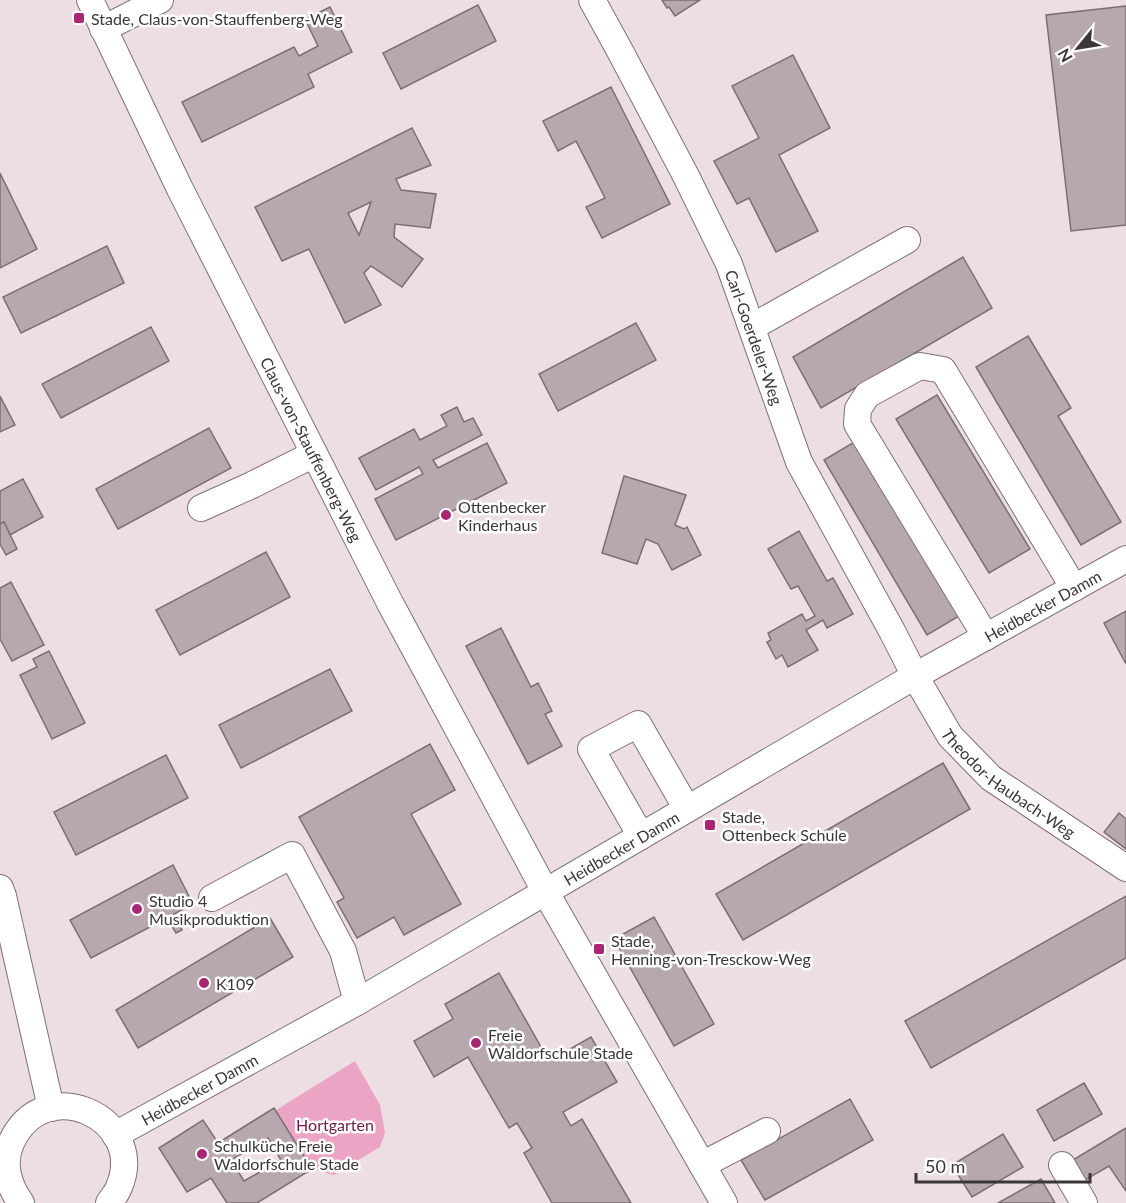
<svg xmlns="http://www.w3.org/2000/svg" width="1126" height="1203" viewBox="0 0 1126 1203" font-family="Lato,sans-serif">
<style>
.green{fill:#eca4c5}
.building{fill:#b6a8ae;stroke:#7b6e74;stroke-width:1.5;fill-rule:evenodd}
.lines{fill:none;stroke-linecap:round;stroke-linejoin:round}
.minor-casing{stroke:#7d7176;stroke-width:28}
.minor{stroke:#fff;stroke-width:26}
.poi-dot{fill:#a82672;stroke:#fff;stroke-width:2}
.labels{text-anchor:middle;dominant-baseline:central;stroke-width:5;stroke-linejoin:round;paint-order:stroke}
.poi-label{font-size:16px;fill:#3c3639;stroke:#fff;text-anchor:start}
.street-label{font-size:16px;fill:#3c3639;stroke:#fff}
.park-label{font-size:16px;fill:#6d194a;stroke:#fff}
</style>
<rect width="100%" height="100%" fill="#eddee4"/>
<polygon class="green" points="355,1061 380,1105 385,1133 380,1147 334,1175 312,1169 276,1110"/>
<g class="building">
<polygon points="662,0 700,0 675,16 669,7 667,8"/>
<polygon points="478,5 496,41 401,89 383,53"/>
<polygon points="1126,6 1126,225 1071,231 1046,15"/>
<polygon points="330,7 352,52 308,74 314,87 202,142 182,102 294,47 299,56 318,46 305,19"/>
<polygon points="793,55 830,128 779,155 818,231 776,252 749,198 737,204 714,161 759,138 732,86"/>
<polygon points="611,87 670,204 602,238 586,207 605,198 576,141 558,151 543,121"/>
<path d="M412 128 431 165 396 179 401 190 436 194 430 228 395 224 394 237 423 259 402 287 371 266 364 273 381 305 345 323 309 249 282 261 255 207ZM371 202 359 235 348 213Z"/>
<polygon points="0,173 37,249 0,268"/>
<polygon points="107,246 124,283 21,333 3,297"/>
<polygon points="963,257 992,308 821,408 793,357"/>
<polygon points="636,323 656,360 558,411 539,374"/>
<polygon points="151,327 169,361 61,418 42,384"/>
<polygon points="1028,336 1071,408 1058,416 1121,522 1081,545 976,367"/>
<polygon points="937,395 1030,549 989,573 896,419"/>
<polygon points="0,396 15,425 0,432"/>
<polygon points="457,407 464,422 473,418 482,435 433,460 438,468 487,443 507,483 396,540 375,499 423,474 419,467 376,490 359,458 414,429 420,440 447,426 441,415"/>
<polygon points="209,428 231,468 118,529 96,489"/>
<polygon points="856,441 959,616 927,635 824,460"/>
<polygon points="624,476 686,495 675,525 684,529 687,527 701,555 672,570 658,544 646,539 637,564 602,553"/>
<polygon points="23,479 43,517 10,535 4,522 0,524 0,491"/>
<polygon points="4,522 17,549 6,555 0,544 0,524"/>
<polygon points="799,531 827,581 833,578 853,614 827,628 823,620 806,630 818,650 788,667 782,655 776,659 767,642 771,640 768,633 802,614 806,621 815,616 798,586 791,589 768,549"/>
<polygon points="266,552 290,597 180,655 156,610"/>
<polygon points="11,582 44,645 12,661 0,639 0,588"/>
<polygon points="1126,611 1126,664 1104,623"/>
<polygon points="501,628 531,687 538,683 552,711 545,714 562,746 528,764 466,646"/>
<polygon points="49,651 85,723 52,739 20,675 37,667 33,659"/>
<polygon points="330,669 352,711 241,768 219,725"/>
<polygon points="430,744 455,790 411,814 461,904 404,935 394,917 357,938 337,902 344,898 299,817"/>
<polygon points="166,755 188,798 76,855 54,812"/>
<polygon points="943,763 970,809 743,940 716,894"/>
<polygon points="1119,813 1126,819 1126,849 1104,832"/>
<polygon points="173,865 193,904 174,914 182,930 176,933 167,918 91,958 70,920"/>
<polygon points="1126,896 1126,958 931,1068 905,1021"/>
<polygon points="654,917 714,1024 674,1046 614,939"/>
<polygon points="270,918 293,957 138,1048 116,1010"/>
<polygon points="499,973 549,1061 591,1037 617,1082 563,1112 571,1126 582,1119 631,1203 552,1203 524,1153 532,1148 517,1123 509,1128 468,1057 434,1077 414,1041 453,1019 445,1004"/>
<polygon points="1084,1083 1102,1114 1054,1141 1037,1110"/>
<polygon points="850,1099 873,1140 765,1200 741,1160"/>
<path d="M274 1108 312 1169 257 1203H227L211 1178 187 1192 159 1148 203 1120 218 1143ZM268 1138 281 1160 244 1181 231 1160Z"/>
<polygon points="1126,1128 1126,1191 1109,1166 1085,1180 1073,1160"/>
<polygon points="1003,1134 1023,1167 972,1197 952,1165"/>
<polygon points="1041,1179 1055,1203 998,1203"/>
</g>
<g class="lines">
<g class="minor-casing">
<g id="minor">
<path id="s1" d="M90 0 180 189 390 603 545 891 724 1203"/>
<path id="s2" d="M592 0 620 51 686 176 729 264 799 462 892 631 915 676 950 736 991 778 1126 868"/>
<polyline points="103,29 160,0"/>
<polyline points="752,327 907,240"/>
<polyline points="201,508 252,485 314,454"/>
<polyline points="986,637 857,424 858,409 867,395 920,366 943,370 1074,588"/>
<polyline points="641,836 591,749 638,724 687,809"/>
<polyline points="0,888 3,896 51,1108"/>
<polyline points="212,898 292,855 343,951 357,1002"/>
<path id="s3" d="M115 1135 357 1002 915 676 1126 559"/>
<polyline points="702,1165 767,1131"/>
<polyline points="1062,1165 1084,1203"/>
<path d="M21 1203C8 1185 2 1163 11 1143 44 1069 148 1119 119 1187 117 1193 112 1198 109 1203"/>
</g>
</g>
<use href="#minor" class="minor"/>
</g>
<g class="poi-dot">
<rect x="73" y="12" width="12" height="12" rx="3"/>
<circle cx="446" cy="515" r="6"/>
<rect x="704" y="819" width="12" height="12" rx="3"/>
<circle cx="137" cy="909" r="6"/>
<rect x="593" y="943" width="12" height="12" rx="3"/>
<circle cx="204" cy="983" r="6"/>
<circle cx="476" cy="1043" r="6"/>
<circle cx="202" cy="1154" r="6"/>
</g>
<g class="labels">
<g class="poi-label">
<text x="91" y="18">Stade, Claus-von-Stauffenberg-Weg</text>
<text x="458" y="506">Ottenbecker<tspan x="458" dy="18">Kinderhaus</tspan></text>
<text x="722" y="816">Stade,<tspan x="722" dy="18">Ottenbeck Schule</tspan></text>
<text x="149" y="900">Studio 4<tspan x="149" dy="18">Musikproduktion</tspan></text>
<text x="611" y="940">Stade,<tspan x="611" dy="18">Henning-von-Tresckow-Weg</tspan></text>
<text x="216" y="983">K109</text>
<text x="488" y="1034">Freie<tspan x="488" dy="18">Waldorfschule Stade</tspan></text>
<text x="214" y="1145">Schulküche Freie<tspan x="214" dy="18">Waldorfschule Stade</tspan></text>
</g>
<g class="street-label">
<text stroke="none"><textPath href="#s2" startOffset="375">Carl-Goerdeler-Weg</textPath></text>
<text stroke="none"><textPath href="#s1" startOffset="501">Claus-von-Stauffenberg-Weg</textPath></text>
<text stroke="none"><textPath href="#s3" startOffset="1068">Heidbecker Damm</textPath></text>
<text stroke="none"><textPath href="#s2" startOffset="896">Theodor-Haubach-Weg</textPath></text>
<text stroke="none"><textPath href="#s3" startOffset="582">Heidbecker Damm</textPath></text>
<text stroke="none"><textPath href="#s3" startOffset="96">Heidbecker Damm</textPath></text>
</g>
<g class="park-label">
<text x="335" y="1124">Hortgarten</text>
</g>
</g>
<g transform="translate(1078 48) rotate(240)" stroke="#ffffff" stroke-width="4.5" paint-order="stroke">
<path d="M0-4.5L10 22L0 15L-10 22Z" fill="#3c3639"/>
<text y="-9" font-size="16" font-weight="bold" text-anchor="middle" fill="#3c3639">N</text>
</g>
<path d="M916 1173v9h174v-9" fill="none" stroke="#3c3639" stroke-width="3"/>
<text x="925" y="1173" font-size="18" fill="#3c3639" stroke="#ffffff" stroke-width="4.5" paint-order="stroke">50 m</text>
</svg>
